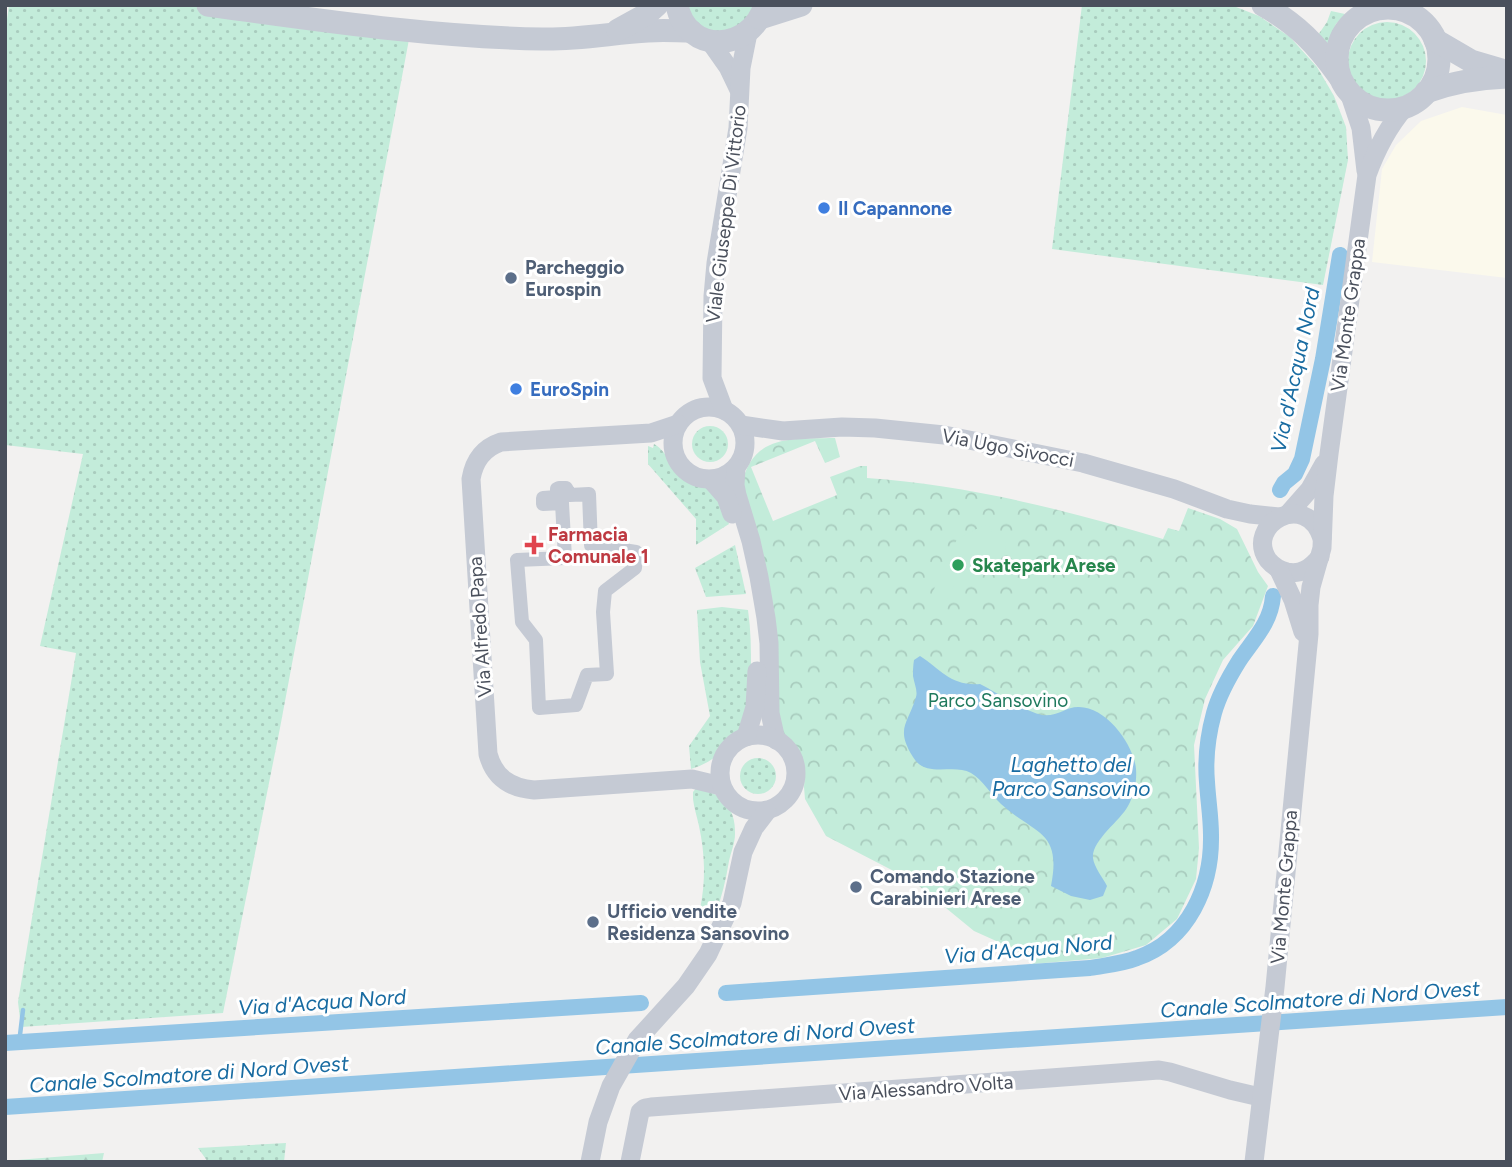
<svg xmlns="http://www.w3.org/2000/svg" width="1512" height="1167" viewBox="0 0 1512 1167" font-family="Figtree,sans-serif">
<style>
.commercial{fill:#fbf9ec}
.grass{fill:url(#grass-dots)}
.forest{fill:url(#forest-firs)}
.park{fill:url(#park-crowns)}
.pitch{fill:#c3ecda}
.water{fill:#93c5e6}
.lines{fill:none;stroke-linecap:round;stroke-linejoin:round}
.stream{stroke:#93c5e6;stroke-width:4.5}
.canal{stroke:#93c5e6;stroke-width:16}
.pedestrian{stroke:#c5cad4;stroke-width:14}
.minor{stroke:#c5cad4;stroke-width:19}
.tertiary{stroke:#c5cad4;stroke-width:23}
.shop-dot{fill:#3f7fe0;stroke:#fff;stroke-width:2.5}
.service-dot{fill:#5c6f8a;stroke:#fff;stroke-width:2.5}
.health-dot{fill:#e0444e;stroke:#fff;stroke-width:2.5}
.leisure-dot{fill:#2e9e5b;stroke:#fff;stroke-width:2.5}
.labels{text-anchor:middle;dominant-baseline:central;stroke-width:6;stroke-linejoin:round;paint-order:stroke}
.shop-label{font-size:19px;font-weight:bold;fill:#366cbe;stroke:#fff;text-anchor:start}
.street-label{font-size:19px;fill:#4a505c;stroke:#fff}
.service-label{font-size:19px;font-weight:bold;fill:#4e5e75;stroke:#fff;text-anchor:start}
.health-label{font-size:19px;font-weight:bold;fill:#be3a42;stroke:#fff;text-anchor:start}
.leisure-label{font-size:19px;font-weight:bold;fill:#27864d;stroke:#fff;text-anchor:start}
.park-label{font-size:19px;fill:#1f795d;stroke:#fff}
.water-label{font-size:21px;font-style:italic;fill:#186ba1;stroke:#fff}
</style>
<defs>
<pattern id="grass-dots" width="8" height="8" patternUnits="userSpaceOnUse" patternTransform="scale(1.75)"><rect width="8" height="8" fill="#c3ecda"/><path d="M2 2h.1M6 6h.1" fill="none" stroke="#a9ccbe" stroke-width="1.8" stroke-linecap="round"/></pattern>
<pattern id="forest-firs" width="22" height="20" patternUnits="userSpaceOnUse" patternTransform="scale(1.75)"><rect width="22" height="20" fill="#c3ecda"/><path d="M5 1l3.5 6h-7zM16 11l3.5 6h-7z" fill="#a9ccbe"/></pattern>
<pattern id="park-crowns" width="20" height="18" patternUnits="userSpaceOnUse" patternTransform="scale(1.75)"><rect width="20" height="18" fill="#c3ecda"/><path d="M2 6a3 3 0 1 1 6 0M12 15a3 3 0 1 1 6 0" fill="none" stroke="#a9ccbe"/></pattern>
</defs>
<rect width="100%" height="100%" fill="#f2f1f0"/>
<polygon class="commercial" points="1462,107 1507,115 1507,278 1372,262 1382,169 1396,145 1421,121"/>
<g class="grass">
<polygon points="9,5 184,5 410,34 280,728 223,1013 21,1027 18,1002 76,653 40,646 83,454 5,445 5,34"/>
<polygon points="685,5 756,5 752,16 723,35 699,28"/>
<polygon points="1082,5 1231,5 1259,16 1290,37 1317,67 1334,96 1346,127 1348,160 1323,285 1052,249"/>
<polygon points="1331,11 1345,14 1336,24 1327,46 1318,35 1327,22"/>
<circle cx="1387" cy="61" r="39"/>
<circle cx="710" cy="444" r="18"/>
<path d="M654 444C668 452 671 468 684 478 692 484 702 484 710 489 721 497 725 512 729 524L696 545V519L648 464V446L653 448Z"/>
<polygon points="735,545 746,594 706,597 695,568"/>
<path d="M722 607 748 610C751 630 751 650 751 670 751 681 752 693 750 703 745 734 721 760 691 769L689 746 710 716 700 662 697 610Z"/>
<circle cx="758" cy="776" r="18"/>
<path d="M697 787C721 794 736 807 735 834 735 843 731 852 729 861 726 879 722 897 715 915L700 909C706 881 705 854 699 826 697 817 694 808 693 799V792Z"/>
<polygon points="286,1143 284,1162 208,1162 198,1148"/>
</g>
<polygon class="forest" points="104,1153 102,1162 5,1162 5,1161"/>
<path class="park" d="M835 438 840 457 825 463 815 441 751 467 773 521 837 495 830 477 860 466H867V478C968 485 1066 510 1163 539L1168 528 1179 531 1188 508 1220 519 1237 529 1258 572 1268 586 1253 626 1223 660 1205 699 1194 745 1199 848 1196 879 1177 919 1146 945 1102 958 1033 964 1014 949 974 931 913 881 826 836 805 799 804 787 805 770 797 752 782 733 741 488C751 434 790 439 835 438Z"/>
<polygon class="pitch" points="984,525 992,527 991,531 1002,543 1005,541 1006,548 1004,553 987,567 972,562 965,576 956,582 944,605 930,598 957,539"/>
<path class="water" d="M920 656C942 670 950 686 980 684 996 692 1026 712 1042 715 1057 717 1066 707 1078 707 1106 706 1134 745 1136 769 1137 782 1134 795 1128 806 1120 821 1091 841 1093 858 1094 867 1103 878 1107 886L1103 896 1090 900 1071 896 1051 886C1062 830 1035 835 1001 804 991 795 983 780 971 773 953 763 926 779 913 757 895 728 908 724 916 697 918 691 914 683 913 676 913 671 913 666 914 660Z"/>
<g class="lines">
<g class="stream">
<polyline points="20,1035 23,1010"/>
<polyline points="19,1042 20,1039"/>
</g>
<g class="canal">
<polyline points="1280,490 1284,483 1295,474 1302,459 1323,359 1340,255"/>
<path d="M726 993 1090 968C1106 965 1122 964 1137 958 1189 940 1212 886 1211 835 1211 817 1208 800 1207 782 1205 759 1208 735 1214 713 1219 695 1229 677 1239 661 1253 640 1271 623 1273 596"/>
<polyline points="5,1043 641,1003"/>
<polyline points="5,1107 1507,1007"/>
</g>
<polygon class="pedestrian" points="559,488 566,488 570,495 589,494 591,545 636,552 635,568 605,591 603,612 607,674 587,675 576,705 539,708 536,640 522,622 517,560 565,558 562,503 543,504 543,498 557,497 557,489"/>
<g class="minor">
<polyline points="709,40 728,67 739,90"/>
<polyline points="1349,92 1361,128 1366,171"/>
<circle cx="709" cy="443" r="36"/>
<polyline points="724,410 712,378 713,296 716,263 738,128 741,68 748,33"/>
<path d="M678 424 651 433 501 442C483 448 474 461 471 479L488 754C494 777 510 788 534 790L692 779 721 786"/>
<polyline points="741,425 783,431 842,427 875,428 944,435 1083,463 1174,489 1227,509 1250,514 1279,517"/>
<polyline points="736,468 735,485 737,495 751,541 759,577 766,618 769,643 770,713 776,740"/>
<polyline points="711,480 726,497 732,514"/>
<polyline points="1288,514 1310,489 1324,464"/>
<path d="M1320 557C1311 568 1301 575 1287 572 1279 570 1273 566 1268 560 1244 525 1306 489 1322 538"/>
<polyline points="1279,570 1293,600 1303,632"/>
<circle cx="758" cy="773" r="38"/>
<polyline points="746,737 755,707 757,671"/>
<polyline points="590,1162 598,1122 611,1086 637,1040 686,986 708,954 732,903 743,852 754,828 767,811"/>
<polyline points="630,1162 640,1112 645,1108 651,1107 1159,1070 1170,1072 1230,1090 1260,1097"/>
<path d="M1254 1162 1275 987 1309 634V605L1311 587 1322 548 1324 496 1329 454 1367 175C1376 150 1387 128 1405 107"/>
</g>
<g class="tertiary">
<path d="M208 5C319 20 430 37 542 39 578 40 613 33 648 31 663 30 677 31 691 31"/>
<path d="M677 5C686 54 750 54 765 5"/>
<path d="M1263 5C1298 25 1316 44 1339 76"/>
<circle cx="1388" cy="59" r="51"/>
<polyline points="760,18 801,5"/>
<polyline points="618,30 647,14 657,5"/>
<polyline points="1435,40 1471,61 1505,71"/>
<path d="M1426 92C1453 82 1478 78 1507 77"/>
</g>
</g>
<g class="shop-dot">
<circle cx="824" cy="208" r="7"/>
<circle cx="516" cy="389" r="7"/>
</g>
<g class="service-dot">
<circle cx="511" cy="278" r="7"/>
<circle cx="856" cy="887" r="7"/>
<circle cx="593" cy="922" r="7"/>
</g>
<path class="health-dot" d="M530.5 534.5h7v7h7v7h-7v7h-7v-7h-7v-7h7z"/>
<circle class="leisure-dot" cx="958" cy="565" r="7"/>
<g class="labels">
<g class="shop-label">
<text x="838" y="208">Il Capannone</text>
<text x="530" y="389">EuroSpin</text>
</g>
<g class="street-label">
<text transform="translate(726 214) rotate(-83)">Viale Giuseppe Di Vittorio</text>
<text transform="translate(1348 315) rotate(-82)">Via Monte Grappa</text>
<text transform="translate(1008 448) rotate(11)">Via Ugo Sivocci</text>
<text transform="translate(480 627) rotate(-94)">Via Alfredo Papa</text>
<text transform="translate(1284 887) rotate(-85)">Via Monte Grappa</text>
<text transform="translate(926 1088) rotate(-4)">Via Alessandro Volta</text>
</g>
<g class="service-label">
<text x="525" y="267">Parcheggio<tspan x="525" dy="22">Eurospin</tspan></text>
<text x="870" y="876">Comando Stazione<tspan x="870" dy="22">Carabinieri Arese</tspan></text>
<text x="607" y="911">Ufficio vendite<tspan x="607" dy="22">Residenza Sansovino</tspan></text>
</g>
<g class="health-label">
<text x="548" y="534">Farmacia<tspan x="548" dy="22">Comunale 1</tspan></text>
</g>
<g class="leisure-label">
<text x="972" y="565">Skatepark Arese</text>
</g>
<g class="park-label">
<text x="998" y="700">Parco Sansovino</text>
</g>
<g class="water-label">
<text transform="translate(1295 370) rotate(-78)">Via d'Acqua Nord</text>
<text x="1071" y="764">Laghetto del<tspan x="1071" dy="24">Parco Sansovino</tspan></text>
<text transform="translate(1028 949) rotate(-5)">Via d'Acqua Nord</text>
<text transform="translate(1320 999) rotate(-4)">Canale Scolmatore di Nord Ovest</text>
<text transform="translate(322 1002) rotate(-4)">Via d'Acqua Nord</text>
<text transform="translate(755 1036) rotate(-4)">Canale Scolmatore di Nord Ovest</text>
<text transform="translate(189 1074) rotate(-4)">Canale Scolmatore di Nord Ovest</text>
</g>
</g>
<rect width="1512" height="1167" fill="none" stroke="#4a505c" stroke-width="14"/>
</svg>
